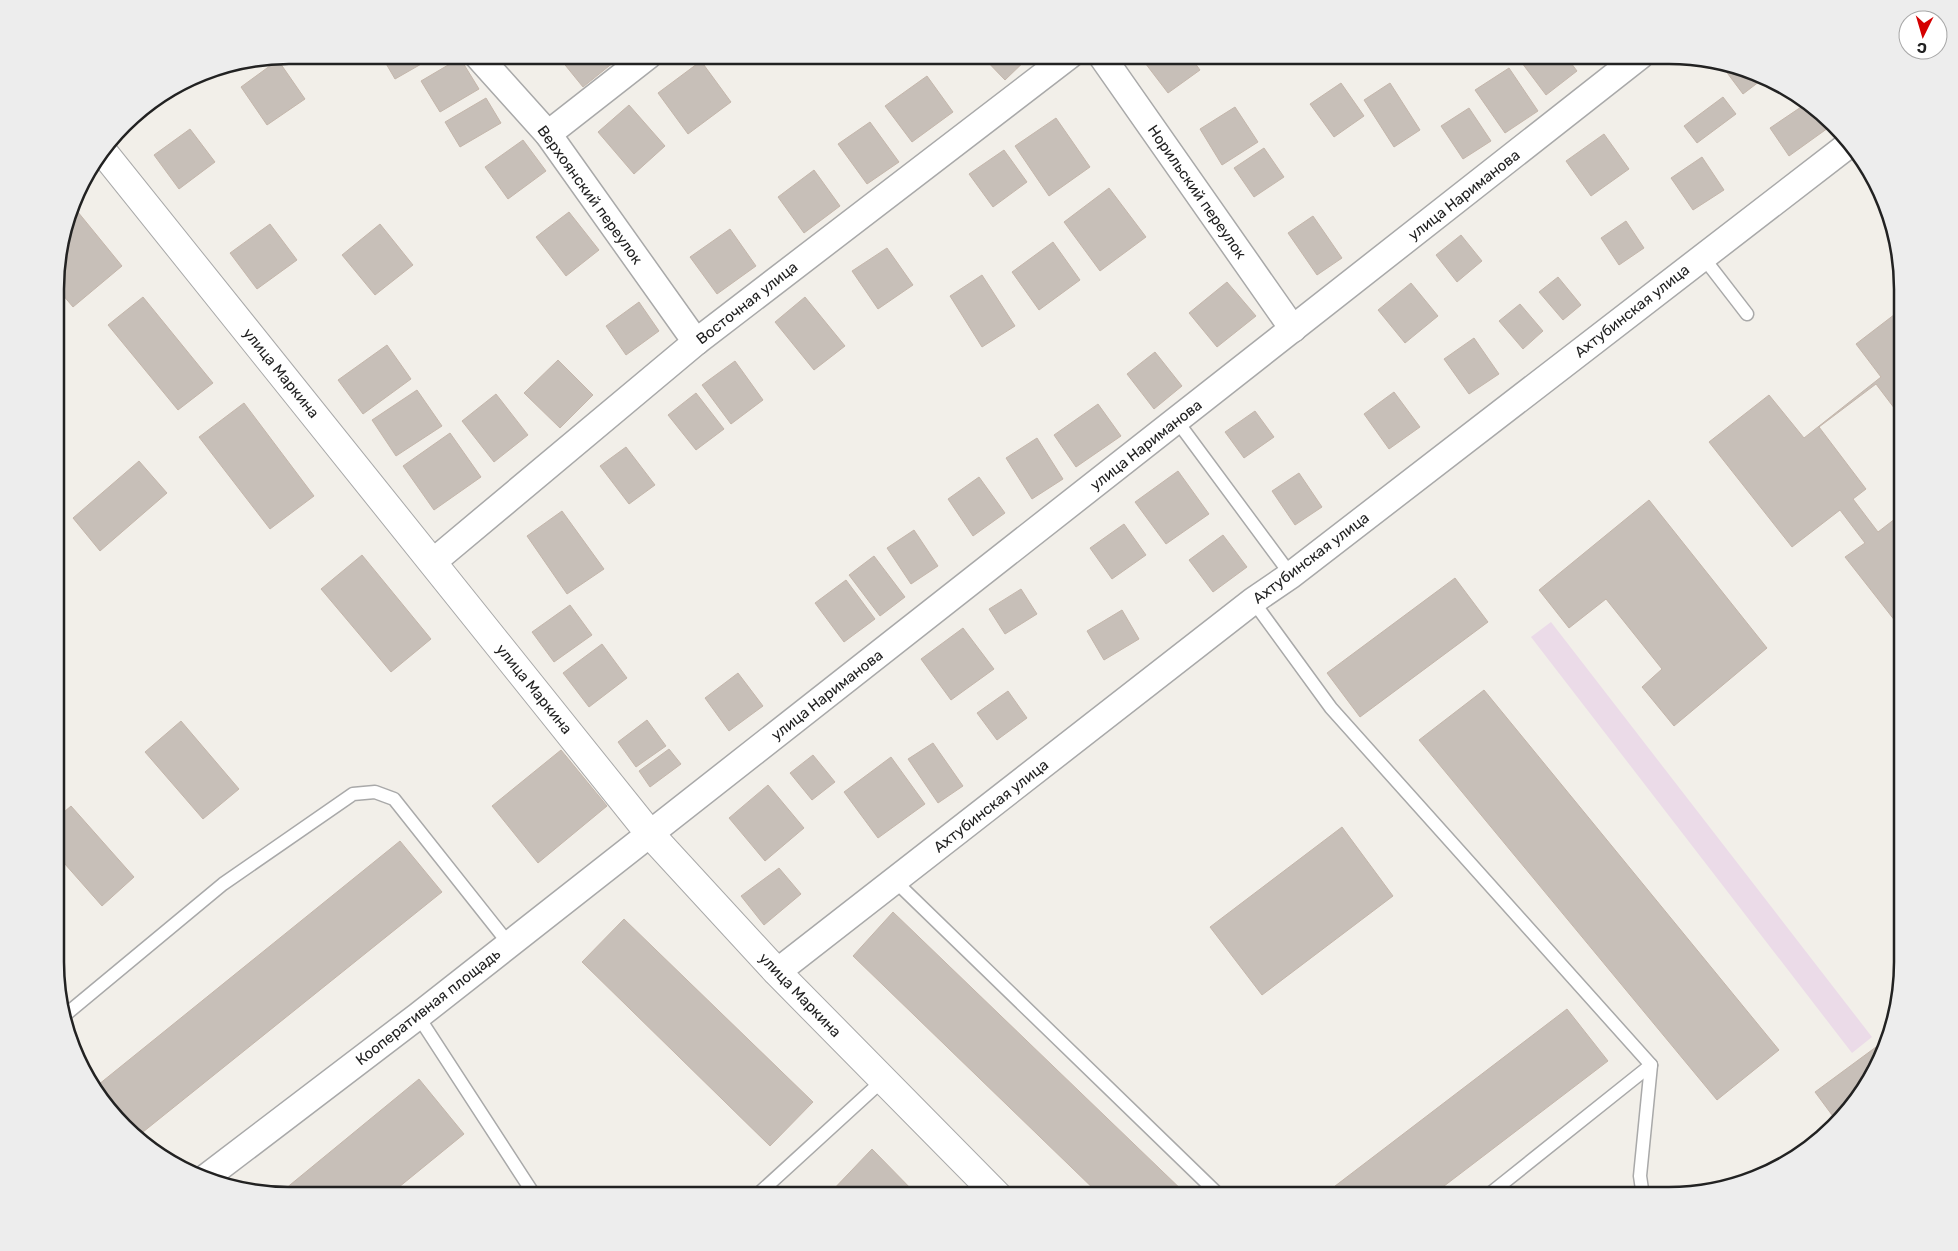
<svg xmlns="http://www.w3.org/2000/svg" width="1958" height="1251" viewBox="0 0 1958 1251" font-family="Rubik,sans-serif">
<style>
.industrial{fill:#ebdbe8}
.building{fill:#c7bfb8;stroke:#c4b6ab}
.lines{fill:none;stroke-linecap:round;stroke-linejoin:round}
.service-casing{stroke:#a9a9a9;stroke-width:15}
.minor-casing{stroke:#a9a9a9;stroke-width:29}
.tertiary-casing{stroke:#a9a9a9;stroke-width:30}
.path{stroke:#fa8072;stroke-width:3;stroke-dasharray:2.5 2.5;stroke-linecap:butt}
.service{stroke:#fff;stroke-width:12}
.minor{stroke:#fff;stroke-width:26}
.tertiary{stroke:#fff;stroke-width:28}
.labels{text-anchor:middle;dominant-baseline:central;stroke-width:4;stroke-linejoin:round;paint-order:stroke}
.street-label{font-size:15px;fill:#222;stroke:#fff}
.rim{fill:none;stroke:#222;stroke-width:2.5}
</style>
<rect width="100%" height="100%" fill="#f2efe9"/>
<polygon class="industrial" points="1551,622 1872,1037 1852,1053 1531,637"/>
<g class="building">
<polygon points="381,55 437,55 395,79"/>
<polygon points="557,55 608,55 614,62 583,87"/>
<polygon points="981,55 1031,55 1005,80"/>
<polygon points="1139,55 1189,55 1200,70 1168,93"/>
<polygon points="1533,55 1565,55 1577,71 1546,95 1522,63"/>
<polygon points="460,58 479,89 440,112 421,81"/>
<polygon points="278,60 305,99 267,125 241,87"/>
<polygon points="701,61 731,102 688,134 658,93"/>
<polygon points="1719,62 1730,63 1764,78 1743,94"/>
<polygon points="1509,68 1538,111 1505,133 1475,90"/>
<polygon points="927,76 953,112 912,142 885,106"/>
<polygon points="1341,83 1364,116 1334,137 1310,104"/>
<polygon points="1390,83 1420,130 1394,147 1364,100"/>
<polygon points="1723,97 1736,114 1697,143 1684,126"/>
<polygon points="486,98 501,123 460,147 445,122"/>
<polygon points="1807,103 1828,128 1789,156 1770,128"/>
<polygon points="629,105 665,146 634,174 598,132"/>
<polygon points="1235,107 1258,142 1222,165 1200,129"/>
<polygon points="1469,108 1491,141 1463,159 1441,126"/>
<polygon points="1056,118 1090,167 1049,196 1015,146"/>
<polygon points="870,122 899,162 867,184 838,144"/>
<polygon points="190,129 215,162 179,189 154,155"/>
<polygon points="1604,134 1629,169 1591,196 1566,161"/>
<polygon points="523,140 546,171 508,199 485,167"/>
<polygon points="1264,148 1284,177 1254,197 1234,168"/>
<polygon points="1004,150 1027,182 993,207 969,174"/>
<polygon points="1702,157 1724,190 1693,210 1671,178"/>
<polygon points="814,170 840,206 804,233 778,197"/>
<polygon points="1109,188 1146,237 1100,271 1064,222"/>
<polygon points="73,206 122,266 73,307 57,288 57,258"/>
<polygon points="569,212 599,250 566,276 536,237"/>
<polygon points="1313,216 1342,258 1317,275 1288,233"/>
<polygon points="1626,221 1644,248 1619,265 1601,238"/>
<polygon points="270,224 297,260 257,289 230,253"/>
<polygon points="380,224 413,265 375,295 342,255"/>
<polygon points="730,229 756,266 717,294 690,257"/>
<polygon points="1461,235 1482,261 1457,282 1436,255"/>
<polygon points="1053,242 1080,280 1039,310 1012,272"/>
<polygon points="887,248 913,285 878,309 852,271"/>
<polygon points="982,275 1015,326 982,347 950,296"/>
<polygon points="1558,277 1581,305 1563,320 1539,292"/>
<polygon points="1227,282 1256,316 1217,347 1189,313"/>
<polygon points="1411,283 1438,316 1405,343 1378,310"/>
<polygon points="143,297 213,383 178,410 108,325"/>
<polygon points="805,297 845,346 814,370 775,322"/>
<polygon points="639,302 659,331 626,355 606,326"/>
<polygon points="1520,304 1543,331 1523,349 1499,321"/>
<polygon points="1903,308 1903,415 1901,417 1876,384 1819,427 1866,489 1853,499 1878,532 1900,515 1903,518 1903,631 1845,557 1865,543 1840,510 1792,547 1709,442 1769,395 1804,438 1881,377 1856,344"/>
<polygon points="1474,338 1499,374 1469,394 1444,359"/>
<polygon points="387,345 411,379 363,414 338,380"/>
<polygon points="1155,352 1182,386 1154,409 1127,374"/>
<polygon points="558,360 593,395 560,428 524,393"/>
<polygon points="735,361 763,400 731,424 702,385"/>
<polygon points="417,390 442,426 396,456 372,420"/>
<polygon points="1394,392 1420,427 1389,449 1364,414"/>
<polygon points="696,393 724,429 696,450 668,415"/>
<polygon points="496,394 528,435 494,462 462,421"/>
<polygon points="244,403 314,496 270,529 199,437"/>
<polygon points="1098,404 1121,436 1076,467 1054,435"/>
<polygon points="1255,411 1274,437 1244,458 1225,432"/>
<polygon points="450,433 481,477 434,510 403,466"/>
<polygon points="1037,438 1063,479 1032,499 1006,458"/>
<polygon points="626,447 655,485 629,504 600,466"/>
<polygon points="139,461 167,493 100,551 73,518"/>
<polygon points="1178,471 1209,514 1166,544 1135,502"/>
<polygon points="1299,473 1322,507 1295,525 1272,491"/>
<polygon points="979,477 1005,513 973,536 948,499"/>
<polygon points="1649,500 1767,648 1674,726 1642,687 1662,669 1606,599 1569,628 1539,590"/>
<polygon points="562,511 604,569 567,594 527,536"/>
<polygon points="1124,524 1146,555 1112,579 1090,548"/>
<polygon points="914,530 938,566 911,584 887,548"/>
<polygon points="1223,535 1247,567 1213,592 1189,560"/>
<polygon points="362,555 431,639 391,672 321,589"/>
<polygon points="874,556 905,597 880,616 849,575"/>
<polygon points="1455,578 1488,622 1360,717 1327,673"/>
<polygon points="846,580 875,619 844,642 815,603"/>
<polygon points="1021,589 1037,614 1005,634 989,609"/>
<polygon points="570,605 592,635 554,662 532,632"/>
<polygon points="1122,610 1139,639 1104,660 1087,631"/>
<polygon points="963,628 994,669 951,700 921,659"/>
<polygon points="602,644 627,678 589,707 563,673"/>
<polygon points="738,673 763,706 729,731 705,698"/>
<polygon points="1484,690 1779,1050 1717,1100 1419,740"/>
<polygon points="1008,691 1027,718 997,740 977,713"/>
<polygon points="647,720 666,746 636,767 618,742"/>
<polygon points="181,721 239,789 203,819 145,752"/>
<polygon points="933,743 963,786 938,803 908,759"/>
<polygon points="669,749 681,764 650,787 639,771"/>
<polygon points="561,750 607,806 538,863 492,806"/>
<polygon points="813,755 835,782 812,800 790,773"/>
<polygon points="891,757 925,804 878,838 844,792"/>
<polygon points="768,785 804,828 765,861 729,818"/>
<polygon points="71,806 134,877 102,906 57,855 57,818"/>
<polygon points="1342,827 1393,896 1262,995 1210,927"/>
<polygon points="400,841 442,892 138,1136 94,1092 93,1089"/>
<polygon points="779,868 801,894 764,925 741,896"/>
<polygon points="893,912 1188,1196 1101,1196 853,956"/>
<polygon points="624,919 813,1102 770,1146 582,962"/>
<polygon points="1567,1009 1608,1061 1431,1196 1322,1196"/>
<polygon points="1876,1047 1882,1055 1864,1092 1835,1119 1815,1092"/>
<polygon points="419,1079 464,1134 388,1196 279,1194"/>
<polygon points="872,1149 918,1196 831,1196 829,1194"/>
</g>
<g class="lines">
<g class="service-casing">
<g id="service">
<polyline points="1703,257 1747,314"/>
<polyline points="1177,421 1291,575"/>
<polyline points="1253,601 1331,708 1651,1065 1640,1176 1643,1196"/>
<polyline points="895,881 1220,1196"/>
<polyline points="65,1015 223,884 353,794 375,792 394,799 509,944"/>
<polyline points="418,1016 535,1196"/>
<polyline points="756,1196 883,1080"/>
<polyline points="1487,1196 1651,1065"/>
</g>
</g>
<g class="minor-casing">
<g id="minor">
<polyline points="477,55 548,134 696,342"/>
<polyline points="1101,55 1293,329"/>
<polyline points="548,134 649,55"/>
<polyline points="433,562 696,342 1070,55"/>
<polyline points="777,972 1253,601 1291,575 1847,146"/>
<polyline points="204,1179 418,1016 1641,55"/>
</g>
</g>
<g class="tertiary-casing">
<polyline id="tertiary" points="104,153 650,834 777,972 998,1196"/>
</g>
<polyline class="path" points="1028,1189 1034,1196"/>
<use href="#service" class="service"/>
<use href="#minor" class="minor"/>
<use href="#tertiary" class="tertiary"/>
</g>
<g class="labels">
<g class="street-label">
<text transform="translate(1197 192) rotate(55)">Норильский переулок</text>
<text transform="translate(590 195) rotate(54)">Верхоянский переулок</text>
<text transform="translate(1464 195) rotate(-38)">улица Нариманова</text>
<text transform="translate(747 303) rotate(-38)">Восточная улица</text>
<text transform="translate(1632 311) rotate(-38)">Ахтубинская улица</text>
<text transform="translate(281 373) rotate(51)">улица Маркина</text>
<text transform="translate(1146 445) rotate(-38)">улица Нариманова</text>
<text transform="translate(1311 558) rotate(-37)">Ахтубинская улица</text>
<text transform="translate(534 689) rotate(51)">улица Маркина</text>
<text transform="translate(827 695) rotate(-38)">улица Нариманова</text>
<text transform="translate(991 806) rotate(-38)">Ахтубинская улица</text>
<text transform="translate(800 995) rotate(46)">улица Маркина</text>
<text transform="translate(428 1007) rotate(-38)">Кооперативная площадь</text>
</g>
</g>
<path d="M0 0H1958V1251H0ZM289 64H1669A225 225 0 0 1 1894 289V962A225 225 0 0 1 1669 1187H289A225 225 0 0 1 64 962V289A225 225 0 0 1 289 64Z" fill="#ededed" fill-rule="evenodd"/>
<path class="rim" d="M289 64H1669A225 225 0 0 1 1894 289V962A225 225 0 0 1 1669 1187H289A225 225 0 0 1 64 962V289A225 225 0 0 1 289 64Z"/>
<g transform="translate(1923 35) rotate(185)"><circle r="24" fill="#ffffff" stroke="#a7a7a7"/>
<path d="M0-4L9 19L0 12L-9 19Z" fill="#d40000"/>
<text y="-8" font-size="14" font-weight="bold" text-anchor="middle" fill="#222222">С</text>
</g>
</svg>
